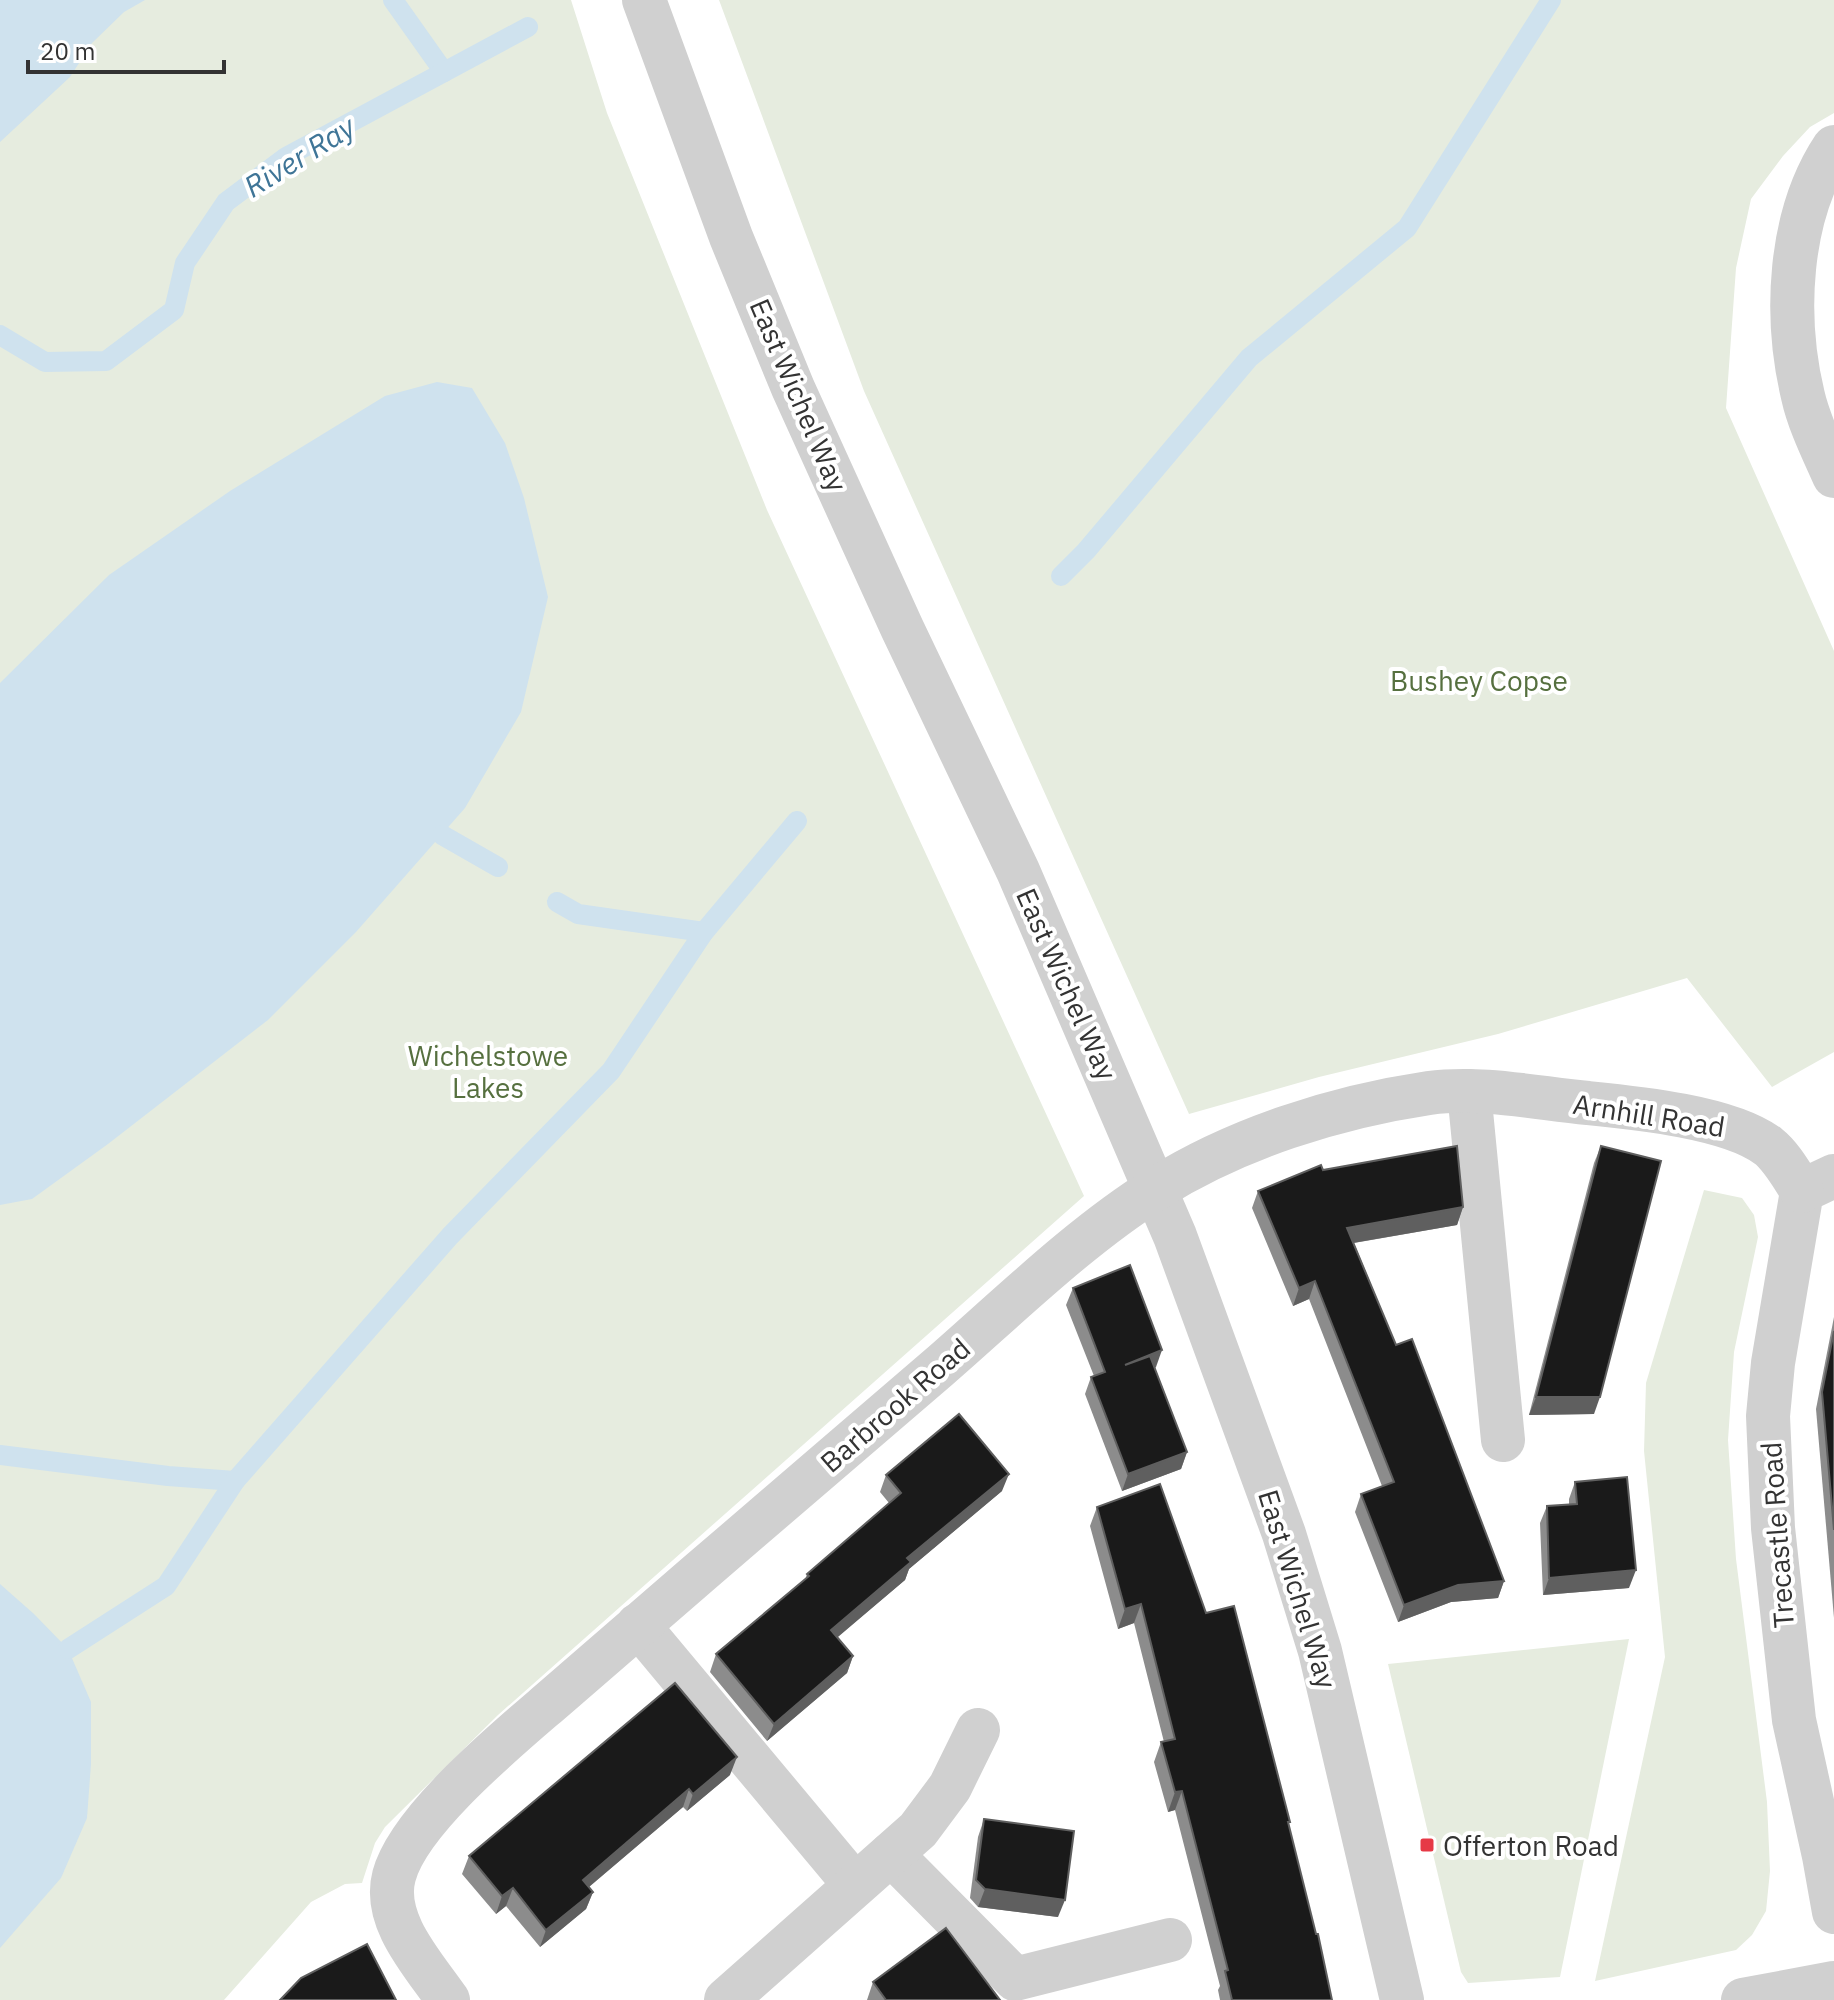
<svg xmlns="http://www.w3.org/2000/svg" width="1834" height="2000" viewBox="0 0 1834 2000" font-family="'IBM Plex Sans',sans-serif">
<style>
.green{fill:#e6ecdf}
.water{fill:#cfe2ee}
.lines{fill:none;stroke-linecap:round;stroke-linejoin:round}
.stream{stroke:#cfe2ee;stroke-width:20}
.minor{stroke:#d0d0d0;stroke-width:44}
.wall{fill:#8c8c8c}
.shaded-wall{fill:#5f5f5f}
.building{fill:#1a1a1a;stroke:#5f5f5f;stroke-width:2}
.poi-dot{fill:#e63946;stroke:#fff;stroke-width:3}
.labels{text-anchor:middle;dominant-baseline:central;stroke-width:8;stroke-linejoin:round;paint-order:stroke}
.street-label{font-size:28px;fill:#333;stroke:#fff}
.park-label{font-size:28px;fill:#56703f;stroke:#fff}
.poi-label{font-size:28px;fill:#333;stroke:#fff;text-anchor:start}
.water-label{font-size:30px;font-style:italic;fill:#3f7597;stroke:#fff}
</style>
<rect width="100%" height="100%" fill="#fff"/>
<g class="green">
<polygon points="0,0 571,0 607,113 767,510 1084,1196 498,1715 385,1827 375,1843 362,1883 345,1884 311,1902 224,2000 0,2000"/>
<polygon points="719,0 1834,0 1834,113 1810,127 1783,156 1751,199 1736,268 1726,408 1834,651 1834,1052 1772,1087 1687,978 1498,1034 1319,1077 1189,1114 864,391"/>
<polygon points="1704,1190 1742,1198 1754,1215 1758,1237 1734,1352 1728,1440 1736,1559 1767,1802 1770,1871 1766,1911 1752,1935 1736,1950 1595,1981 1665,1657 1644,1451 1646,1383"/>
<polygon points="1629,1639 1560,1977 1468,1983 1461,1972 1388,1664"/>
</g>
<g class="water">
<polygon points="0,0 145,0 124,12 92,43 70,77 0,142"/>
<polygon points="437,382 472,388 505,443 524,498 548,597 521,712 465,808 356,932 268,1020 108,1144 32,1199 0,1205 0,683 109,575 230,491 385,396"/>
<polygon points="0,1584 34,1614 68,1649 91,1702 91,1764 87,1818 61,1878 0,1948"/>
</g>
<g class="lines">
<g class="stream">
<polyline points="393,0 444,72"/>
<polyline points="0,335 45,362 106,361 174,310 185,263 226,202 286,157 528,27"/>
<polyline points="1061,576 1086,551 1249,358 1407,228 1551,0"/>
<polyline points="442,835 498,867"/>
<polyline points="557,902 578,914 704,932"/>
<polyline points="0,1455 168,1476 235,1481"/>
<polyline points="68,1649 166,1586 235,1481 450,1236 611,1071 704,932 797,821"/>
</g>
<g class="minor">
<polyline points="644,0 731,237 793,388 902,628 1018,871 1175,1236 1284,1534 1320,1651 1402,2000"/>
<path d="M1834 147C1788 216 1784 317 1803 396 1809 423 1823 451 1834 476"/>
<polyline points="1469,1091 1503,1440"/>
<polyline points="1834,1176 1802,1191 1773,1363 1768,1416 1773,1528 1794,1720 1824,1856 1834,1912"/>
<polyline points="638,1625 855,1885"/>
<polyline points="891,1854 1015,1979 1170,1940"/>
<path d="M448 2000C424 1965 382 1921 394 1876 409 1819 511 1736 556 1697 603 1656 650 1615 698 1574 778 1505 859 1436 939 1367 1008 1307 1080 1236 1157 1188 1237 1138 1335 1107 1429 1093 1481 1086 1536 1098 1588 1103 1638 1108 1729 1117 1768 1146 1782 1157 1792 1176 1802 1191"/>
<polyline points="726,2000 918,1830 950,1787 978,1730"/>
<polyline points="1743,2000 1834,1983"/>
</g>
</g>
<g class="wall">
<polygon points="1601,1146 1594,1414 1529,1415 1594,1163"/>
<polygon points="1323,1170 1463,1207 1457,1225 1354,1243 1396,1345 1504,1581 1498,1598 1451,1602 1398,1622 1355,1512 1361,1494 1382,1486 1309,1299 1293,1306 1252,1208 1258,1191"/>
<polygon points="1073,1288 1156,1367 1155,1368 1187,1452 1181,1469 1122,1491 1085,1394 1091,1377 1094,1376 1066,1305"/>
<polygon points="1834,1317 1834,1618 1816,1409"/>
<polygon points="886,1475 1002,1491 909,1569 905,1580 837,1637 853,1656 847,1673 767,1741 710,1672 716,1654 805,1580 807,1574 889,1503 880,1492"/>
<polygon points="1575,1482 1629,1588 1543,1595 1540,1523 1547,1506 1569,1504 1569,1499"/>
<polygon points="1097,1507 1206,1613 1288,1825 1332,2000 1220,2000 1218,1990 1220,1986 1175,1810 1168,1812 1154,1762 1161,1742 1164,1742 1134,1623 1118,1629 1090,1526"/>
<polygon points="730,1775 687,1811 683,1807 589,1887 593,1892 586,1909 540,1947 506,1906 496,1914 462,1874 469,1856"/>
<polygon points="984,1819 1058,1917 978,1907 970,1898 978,1837"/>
<polygon points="873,1982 1000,2000 867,2000"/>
</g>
<g class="shaded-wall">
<polygon points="1463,1207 1457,1225 1341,1245 1347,1228"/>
<polygon points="1315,1281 1309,1299 1293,1306 1299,1288"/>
<polygon points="1162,1350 1156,1367 1118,1382 1125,1365"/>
<polygon points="1536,1397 1600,1397 1594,1414 1529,1415"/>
<polygon points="1187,1452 1181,1469 1122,1491 1128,1474"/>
<polygon points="1009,1474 1002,1491 909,1569 905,1580 825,1648 831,1630 907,1558"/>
<polygon points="1636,1570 1629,1588 1543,1595 1549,1578"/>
<polygon points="1504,1581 1498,1598 1451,1602 1398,1622 1404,1605 1458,1585"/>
<polygon points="1141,1604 1134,1623 1118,1629 1125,1609"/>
<polygon points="853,1656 847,1673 767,1741 774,1724"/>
<polygon points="737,1757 730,1775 687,1811 693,1794"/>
<polygon points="689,1789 683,1807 577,1897 583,1880"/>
<polygon points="1182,1791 1175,1810 1168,1812 1175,1792"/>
<polygon points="513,1888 506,1906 496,1914 502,1896"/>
<polygon points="985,1889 1065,1900 1058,1917 978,1907"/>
<polygon points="593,1892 586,1909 540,1947 546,1930"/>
</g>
<g class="building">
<polygon points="1457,1146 1463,1207 1347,1228 1396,1345 1412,1339 1504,1581 1458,1585 1404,1605 1361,1494 1394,1482 1315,1281 1299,1288 1258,1191 1321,1165 1323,1170"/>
<polygon points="1601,1146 1661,1161 1600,1397 1536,1397"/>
<polygon points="1130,1265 1162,1350 1125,1365 1150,1356 1187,1452 1128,1474 1091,1377 1105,1372 1073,1288"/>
<polygon points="1834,1331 1834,1530 1822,1392"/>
<polygon points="959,1414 1009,1474 907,1558 911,1562 831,1630 853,1656 774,1724 716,1654 809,1576 807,1574 901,1493 886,1475"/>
<polygon points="1627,1477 1636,1570 1549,1578 1547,1506 1577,1504 1575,1482"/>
<polygon points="1160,1484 1206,1613 1234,1606 1290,1822 1288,1822 1316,1934 1318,1934 1332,2000 1232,2000 1225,1971 1228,1970 1182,1791 1175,1792 1161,1742 1175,1739 1141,1604 1125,1609 1097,1507"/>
<polygon points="675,1683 737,1757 693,1794 689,1789 583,1880 593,1892 546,1930 513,1888 502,1896 469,1856"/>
<polygon points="984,1819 1074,1831 1065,1900 985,1889 976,1880"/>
<polygon points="946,1928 1000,2000 886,2000 873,1982"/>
<polygon points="367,1944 396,2000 280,2000 301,1978"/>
</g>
<rect class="poi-dot" x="1419" y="1837" width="16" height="16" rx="4"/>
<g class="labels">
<g class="street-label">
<text transform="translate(799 395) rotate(67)">East Wichel Way</text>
<text transform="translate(1067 984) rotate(66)">East Wichel Way</text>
<text transform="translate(1649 1115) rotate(9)">Arnhill Road</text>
<text transform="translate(895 1405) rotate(-41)">Barbrook Road</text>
<text transform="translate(1777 1535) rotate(-94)">Trecastle Road</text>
<text transform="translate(1298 1589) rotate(73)">East Wichel Way</text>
</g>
<g class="park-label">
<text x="1479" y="680">Bushey Copse</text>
<text x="488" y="1055">Wichelstowe<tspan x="488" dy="32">Lakes</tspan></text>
</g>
<g class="poi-label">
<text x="1443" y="1845">Offerton Road</text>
</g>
<g class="water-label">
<text transform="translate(299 156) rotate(-32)">River Ray</text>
</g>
</g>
<path d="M28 60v12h196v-12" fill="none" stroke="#333333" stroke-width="4"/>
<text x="40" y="60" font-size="24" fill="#333333" stroke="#ffffff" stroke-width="6" paint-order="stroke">20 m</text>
</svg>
